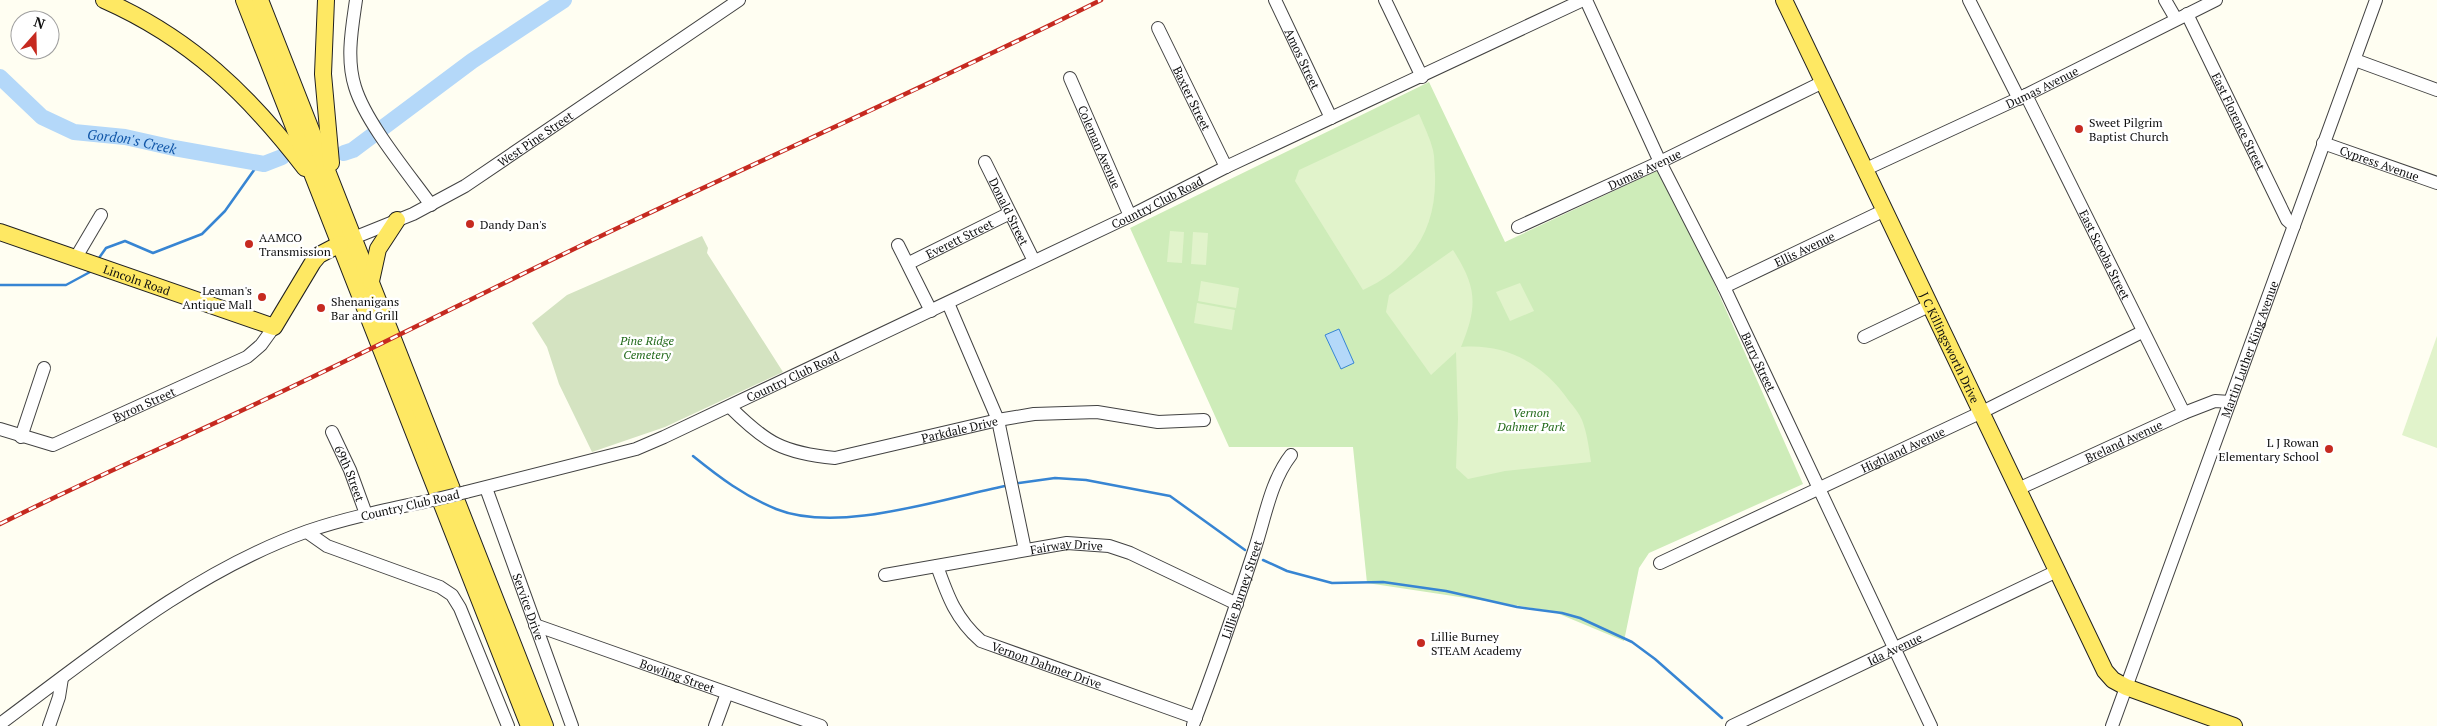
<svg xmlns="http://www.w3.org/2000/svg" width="2437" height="726" viewBox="0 0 2437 726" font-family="'PT Serif',serif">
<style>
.green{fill:#ceecb9}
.cemetery{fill:#d4e3c1}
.pitch{fill:#e1f3cb}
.water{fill:#b4d8f9;stroke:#3785d3}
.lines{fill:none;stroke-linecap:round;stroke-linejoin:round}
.stream{stroke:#3785d3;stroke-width:2.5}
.river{stroke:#b4d8f9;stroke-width:16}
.minor-casing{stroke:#424242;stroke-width:14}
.major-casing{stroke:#202020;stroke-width:18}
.minor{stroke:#fff;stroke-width:12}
.major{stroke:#fee863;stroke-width:16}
.rail-casing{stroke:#c62a20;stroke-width:4.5}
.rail{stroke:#fff;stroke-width:2.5;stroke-dasharray:8;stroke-linecap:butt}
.minor-bridge-casing{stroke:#424242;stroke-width:14;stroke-linecap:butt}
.minor-bridge{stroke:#fff;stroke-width:12}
.poi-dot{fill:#c62a20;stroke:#fff;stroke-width:2}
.labels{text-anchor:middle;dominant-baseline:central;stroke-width:5;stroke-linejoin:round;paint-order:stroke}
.street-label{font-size:12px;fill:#0f0f0f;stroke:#fff}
.poi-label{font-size:12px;fill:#0f0f0f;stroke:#fff;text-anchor:start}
.park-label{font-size:12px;font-style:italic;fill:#246b1c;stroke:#fff}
.water-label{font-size:14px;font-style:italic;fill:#1257a8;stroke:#fff}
</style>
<rect width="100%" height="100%" fill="#fffef2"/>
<polygon class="green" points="1429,82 1505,242 1663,168 1803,484 1649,553 1639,568 1624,641 1552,611 1367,583 1353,447 1229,447 1130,228"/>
<polygon class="cemetery" points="702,236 708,248 707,253 783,372 665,427 592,452 559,384 547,347 532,323 567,295"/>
<g class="pitch">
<path d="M1419 114C1424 126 1430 138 1433 150 1435 158 1434 166 1435 174 1437 228 1413 267 1363 290L1295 181 1299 170Z"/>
<polygon points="1170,231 1184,232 1182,263 1167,262"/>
<polygon points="1193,232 1208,233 1206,265 1191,264"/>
<path d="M1453 250C1477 287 1478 306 1461 347 1506 343 1544 364 1569 401 1574 407 1579 413 1582 420 1587 433 1589 448 1591 462L1505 471 1468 479 1456 468 1458 419 1456 352 1431 375 1386 312 1389 295Z"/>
<polygon points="1201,281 1239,288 1236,308 1198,301"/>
<polygon points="1520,283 1534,311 1510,321 1496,292"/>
<polygon points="1197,303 1235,310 1232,330 1194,323"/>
<polygon points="2437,336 2437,448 2402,435"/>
</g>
<polygon class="water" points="1339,329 1354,363 1341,369 1325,335"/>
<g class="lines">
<g class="stream">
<polyline points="99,258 106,248 125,241 153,253 202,234 225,211 259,163"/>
<polyline points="0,285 66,285 90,272"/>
<path d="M693 456C719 477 744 496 776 509 839 534 940 499 1005 486"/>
<polyline points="1019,483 1055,478 1086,480 1170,496 1245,550"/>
<polyline points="1263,560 1287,571 1332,583 1383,582 1446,591 1517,607 1562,613 1580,618 1632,642 1655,659 1722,718"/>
</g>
<g class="river">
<path id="s1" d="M0 77 42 117 74 132 125 137 174 148 264 164 282 157"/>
<polyline points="344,153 353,150 472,61 564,0"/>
</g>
<g class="minor-casing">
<g id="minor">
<path d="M356 0C352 28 346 59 355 87 366 123 408 173 431 205"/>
<path id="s2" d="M1275 0 1331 118"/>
<polyline points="1385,0 1422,77"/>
<path id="s3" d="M1586 0 1660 162 1724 287 1931 726"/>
<polyline points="1969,0 2019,99"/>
<polyline points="2165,0 2176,19"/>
<path id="s4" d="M2187 14 2287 220 2294 226"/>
<path id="s5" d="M1158 28 1226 167"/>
<polyline points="2355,60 2437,90"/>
<path id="s6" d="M1070 78 1130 216"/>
<path id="s7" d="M2026 95 2184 413"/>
<path id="s8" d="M2323 143 2437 183"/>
<path id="s9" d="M985 162 1034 261"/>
<path id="s10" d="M1866 169 2026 95 2216 0"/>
<path id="s11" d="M1518 227 1660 162 1823 82"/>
<path id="s12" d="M346 241 413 214 465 186 739 0"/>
<polyline points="898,245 931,311"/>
<polyline points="75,259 101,215"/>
<path id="s13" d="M909 263 1010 213"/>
<path id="s14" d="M1724 287 1885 210"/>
<polyline points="948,303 998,420 1025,550"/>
<polyline points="1864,337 1931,305"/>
<path id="s15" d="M730 407C766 443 783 453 835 458L998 420 1034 414 1097 412 1158 422 1204 420"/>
<path id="s16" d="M0 429 53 445 247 357 261 345 274 327"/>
<path id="s17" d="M332 432 350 470 366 514"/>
<polyline points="21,437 44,368"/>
<path id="s18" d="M486 488 572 726"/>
<path id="s19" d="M2018 489 2184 413 2215 401 2230 402"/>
<path id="s20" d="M466 492 636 449 664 437 1130 216 1226 167 1583 0"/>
<polyline points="307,532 327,546 440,587 452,595 460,608 508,726"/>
<path id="s21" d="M1660 563 1982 412 2142 332"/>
<path id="s22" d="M937 566C948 597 956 619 981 641L1196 718"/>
<path id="s23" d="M885 575 1067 543 1109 546 1130 553 1237 604"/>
<path id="s24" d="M535 625 821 726"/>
<path d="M0 724C97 652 193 572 308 531 349 517 391 509 433 500"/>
<path id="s25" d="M1193 725C1215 668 1235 609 1254 551 1265 519 1270 482 1291 455"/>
<polyline points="49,726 59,697 62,678"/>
<polyline points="715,726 727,693"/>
<path id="s26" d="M1732 726 2057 571"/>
<path id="s27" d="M2112 726 2376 0"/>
</g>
</g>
<g class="major-casing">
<g id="major">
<path d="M104 0C190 38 248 94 305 168"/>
<polyline points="244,0 529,726"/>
<polyline points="260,0 545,726"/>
<polyline points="326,0 323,74 331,163"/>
<path id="s28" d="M1784 0 2105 671 2113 680 2126 687 2234 726"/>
<path id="s29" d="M0 232 274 327 313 262 319 255 340 244"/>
<polyline points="371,281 378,249 397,220"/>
</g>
</g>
<use href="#minor" class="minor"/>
<use href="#major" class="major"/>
<g class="rail-casing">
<path id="rail" d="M0 524C88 480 178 441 266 399 392 340 515 276 641 217 794 145 949 76 1101 0"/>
</g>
<use href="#rail" class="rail"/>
<g class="minor-bridge-casing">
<polyline id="minor-bridge" points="433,500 466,492"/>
</g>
<use href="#minor-bridge" class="minor-bridge"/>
</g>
<g class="poi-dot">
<circle cx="2079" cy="129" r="5"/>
<circle cx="470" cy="224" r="5"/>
<circle cx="249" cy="244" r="5"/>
<circle cx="262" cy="297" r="5"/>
<circle cx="321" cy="308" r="5"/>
<circle cx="2329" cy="449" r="5"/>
<circle cx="1421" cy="643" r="5"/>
</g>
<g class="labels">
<g class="street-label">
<text stroke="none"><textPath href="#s2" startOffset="65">Amos Street</textPath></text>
<text stroke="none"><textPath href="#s10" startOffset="194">Dumas Avenue</textPath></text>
<text stroke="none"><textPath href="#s5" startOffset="78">Baxter Street</textPath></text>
<text stroke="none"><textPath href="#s4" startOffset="119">East Florence Street</textPath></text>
<text stroke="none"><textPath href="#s12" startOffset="216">West Pine Street</textPath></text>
<text stroke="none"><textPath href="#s6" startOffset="75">Coleman Avenue</textPath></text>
<text stroke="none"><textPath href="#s8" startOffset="60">Cypress Avenue</textPath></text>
<text stroke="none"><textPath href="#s11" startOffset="139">Dumas Avenue</textPath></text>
<text stroke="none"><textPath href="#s20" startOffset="752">Country Club Road</textPath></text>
<text stroke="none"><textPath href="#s9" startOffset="55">Donald Street</textPath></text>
<text stroke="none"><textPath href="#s13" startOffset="56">Everett Street</textPath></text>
<text stroke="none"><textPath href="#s14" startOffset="89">Ellis Avenue</textPath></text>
<text stroke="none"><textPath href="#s7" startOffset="178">East Scooba Street</textPath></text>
<text stroke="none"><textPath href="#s29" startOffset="145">Lincoln Road</textPath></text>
<text stroke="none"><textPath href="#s28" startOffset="385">J C Killingsworth Drive</textPath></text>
<text stroke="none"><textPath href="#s27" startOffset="401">Martin Luther King Avenue</textPath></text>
<text stroke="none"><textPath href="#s3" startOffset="401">Barry Street</textPath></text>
<text stroke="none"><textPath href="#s20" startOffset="348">Country Club Road</textPath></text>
<text stroke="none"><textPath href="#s16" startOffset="155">Byron Street</textPath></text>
<text stroke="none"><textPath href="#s15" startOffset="248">Parkdale Drive</textPath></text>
<text stroke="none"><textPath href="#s19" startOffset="116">Breland Avenue</textPath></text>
<text stroke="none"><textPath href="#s21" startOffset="268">Highland Avenue</textPath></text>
<text stroke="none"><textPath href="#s17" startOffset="45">69th Street</textPath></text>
<text transform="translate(410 505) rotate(-13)">Country Club Road</text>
<text stroke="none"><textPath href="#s23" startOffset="184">Fairway Drive</textPath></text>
<text stroke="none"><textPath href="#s25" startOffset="144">Lillie Burney Street</textPath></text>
<text stroke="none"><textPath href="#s18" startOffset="126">Service Drive</textPath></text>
<text stroke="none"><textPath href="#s26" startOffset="180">Ida Avenue</textPath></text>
<text stroke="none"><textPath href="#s22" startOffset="158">Vernon Dahmer Drive</textPath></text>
<text stroke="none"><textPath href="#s24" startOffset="151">Bowling Street</textPath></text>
</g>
<g class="poi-label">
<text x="2089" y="122">Sweet Pilgrim<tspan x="2089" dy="14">Baptist Church</tspan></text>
<text x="480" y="224">Dandy Dan's</text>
<text x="259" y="237">AAMCO<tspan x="259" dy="14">Transmission</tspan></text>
<text x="252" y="290" text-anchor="end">Leaman's<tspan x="252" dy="14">Antique Mall</tspan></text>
<text x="331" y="301">Shenanigans<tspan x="331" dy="14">Bar and Grill</tspan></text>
<text x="2319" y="442" text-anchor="end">L J Rowan<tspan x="2319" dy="14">Elementary School</tspan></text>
<text x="1431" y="636">Lillie Burney<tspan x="1431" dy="14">STEAM Academy</tspan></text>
</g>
<g class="park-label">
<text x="647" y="340">Pine Ridge<tspan x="647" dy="14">Cemetery</tspan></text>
<text x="1531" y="412">Vernon<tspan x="1531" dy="14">Dahmer Park</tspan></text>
</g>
<g class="water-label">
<text stroke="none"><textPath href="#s1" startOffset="152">Gordon's Creek</textPath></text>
</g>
</g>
<g transform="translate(35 35) rotate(20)"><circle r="24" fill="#ffffff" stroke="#9f9f9f"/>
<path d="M0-4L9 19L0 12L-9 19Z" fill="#c62a20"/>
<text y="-8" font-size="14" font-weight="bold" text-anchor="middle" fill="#0f0f0f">N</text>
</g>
</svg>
